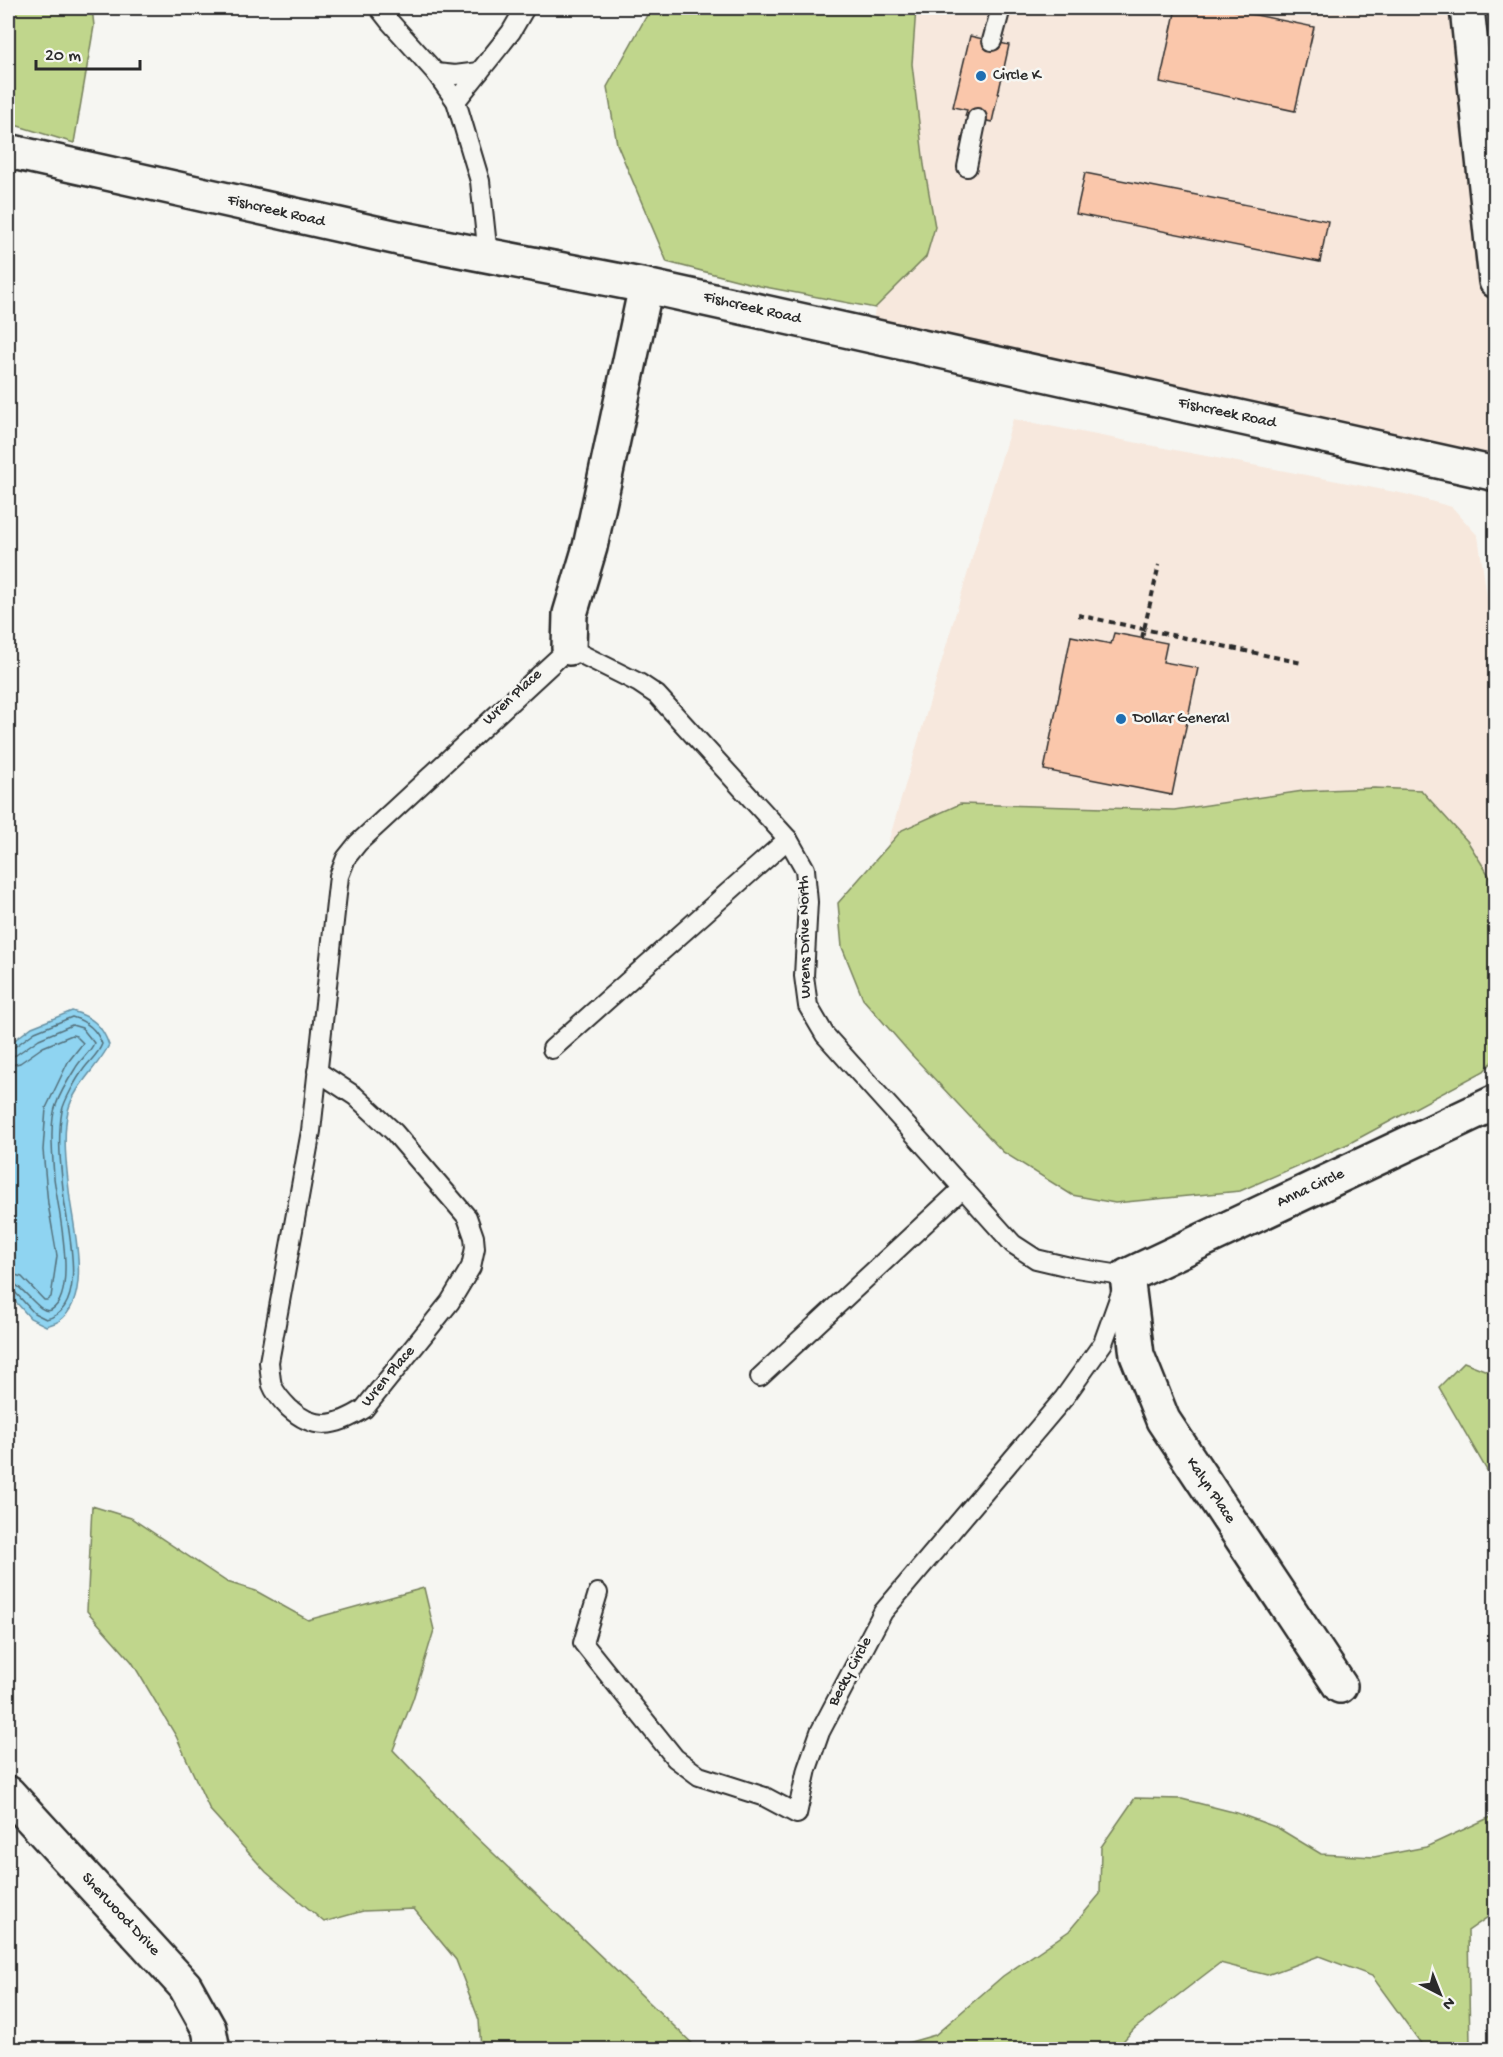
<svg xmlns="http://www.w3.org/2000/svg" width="1503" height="2057" viewBox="0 0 1503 2057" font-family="'Gochi Hand',sans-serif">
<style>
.built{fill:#f7e8dd}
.green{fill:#c0d68c;stroke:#76805c;stroke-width:1.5}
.water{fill:#8fd4f1;stroke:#6790a2;stroke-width:1.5}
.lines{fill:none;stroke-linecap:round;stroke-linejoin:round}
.shore{stroke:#536f7a;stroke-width:1.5}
.building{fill:#fac7ab;stroke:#2b2b2b;stroke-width:1.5}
.service-casing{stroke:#2b2b2b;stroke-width:22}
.minor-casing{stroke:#2b2b2b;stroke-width:38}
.tertiary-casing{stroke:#2b2b2b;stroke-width:38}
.secondary-casing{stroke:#2b2b2b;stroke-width:38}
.path{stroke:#2b2b2b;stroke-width:4;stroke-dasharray:6 4.5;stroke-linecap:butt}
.service{stroke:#f6f6f2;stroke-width:18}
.minor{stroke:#f6f6f2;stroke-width:33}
.tertiary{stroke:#f6f6f2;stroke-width:33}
.secondary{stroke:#f6f6f2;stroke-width:33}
.poi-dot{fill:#1f6fb2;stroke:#f6f6f2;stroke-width:2}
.labels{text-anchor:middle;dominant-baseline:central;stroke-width:5;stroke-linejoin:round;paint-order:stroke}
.poi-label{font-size:16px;fill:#2b2b2b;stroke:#f6f6f2;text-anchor:start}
.street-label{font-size:16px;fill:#2b2b2b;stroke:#f6f6f2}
</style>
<rect width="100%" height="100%" fill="#f6f6f2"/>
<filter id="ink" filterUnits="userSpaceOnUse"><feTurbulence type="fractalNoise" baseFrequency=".0167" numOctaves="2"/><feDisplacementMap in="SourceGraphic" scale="12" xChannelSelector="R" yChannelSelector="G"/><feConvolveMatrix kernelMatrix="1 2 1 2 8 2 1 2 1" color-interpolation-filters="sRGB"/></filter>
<g filter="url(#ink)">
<g class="built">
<polygon points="916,8 1453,8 1481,233 1495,375 1495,461 872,328 875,308 926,257 935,227 924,165 912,64"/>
<polygon points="1013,419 1405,494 1452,507 1478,536 1495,649 1495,885 1468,842 1421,790 1374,788 1303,791 1174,810 960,804 886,850"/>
</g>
<g class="green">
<polygon points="8,8 92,8 94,26 74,143 8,123"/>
<polygon points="651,8 916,8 912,64 924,165 935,227 926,257 875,308 760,286 667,262 617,144 607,87"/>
<polygon points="1374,788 1421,790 1468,842 1495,885 1495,1059 1484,1071 1348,1144 1240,1191 1115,1203 1072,1195 1003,1152 910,1053 863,999 842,947 838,903 902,830 960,804 1174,810 1303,791"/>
<polygon points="1464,1362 1495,1374 1495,1491 1493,1481 1439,1387"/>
<polygon points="92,1506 131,1518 227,1582 256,1591 308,1620 424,1588 434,1630 413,1699 393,1750 470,1831 698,2049 481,2049 479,2020 456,1960 414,1909 363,1911 324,1922 266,1872 210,1810 176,1736 132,1662 87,1611"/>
<polygon points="1135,1798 1182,1799 1237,1813 1278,1828 1321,1854 1374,1857 1426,1847 1495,1815 1495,1912 1468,1931 1470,2046 1467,2049 1425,2049 1372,1976 1319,1956 1267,1975 1220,1963 1134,2029 1116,2049 886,2049 935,2035 1003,1976 1069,1931 1100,1894 1101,1847"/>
</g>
<path class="water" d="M72 1011C92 1017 102 1025 109 1045 98 1067 74 1086 68 1111 62 1137 67 1172 70 1199 74 1230 92 1299 59 1321 55 1324 50 1324 46 1326L30 1318 8 1293V1045L32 1027Z"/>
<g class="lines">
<g class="shore">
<path d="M8 1049 13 1048 35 1032 72 1017C86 1021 97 1030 102 1044 98 1055 89 1061 83 1070 77 1078 64 1101 62 1111 57 1139 61 1170 64 1198 67 1227 90 1310 46 1319L34 1313 14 1291 8 1290"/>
<path d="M8 1057 16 1055 39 1039 72 1025 82 1028 94 1043C90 1053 80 1059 75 1069 68 1080 60 1093 56 1105 49 1123 53 1158 54 1178 57 1203 79 1295 51 1310 39 1316 23 1283 8 1282"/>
<polyline points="8,1066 20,1063 43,1047 72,1035 76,1036 83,1043 68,1062 46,1108 43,1150 48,1204 57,1256 51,1297 47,1300 44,1300 22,1277 8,1273"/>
</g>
</g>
<g class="building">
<polygon points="1176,8 1222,8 1314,27 1295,111 1160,82"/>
<polygon points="970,36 1009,45 992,122 965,116 967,110 953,107"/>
<polygon points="1085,173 1328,221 1320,262 1076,214"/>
<polygon points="1114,633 1167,643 1163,662 1198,668 1172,795 1044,770 1071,636 1111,644"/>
</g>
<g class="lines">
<g class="service-casing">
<g id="service">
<polyline points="379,8 390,22 436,73 456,101 480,181 488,256"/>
<polyline points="992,41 1001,8"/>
<polyline points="436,73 455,75 479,72"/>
<polyline points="456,101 511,32 525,8"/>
<polyline points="967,167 977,118"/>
<polyline points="552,1049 788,839"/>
<path d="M317 1071 355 1096 394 1132 467 1217 474 1237 475 1248 471 1267 450 1302 364 1409C336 1427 314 1431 289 1408 283 1402 275 1393 272 1385 270 1378 270 1369 269 1362L311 1131 339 876 346 858 358 843 569 648 639 683 657 695 788 839 805 869 808 902 804 976 808 1006 825 1035 1013 1244 1036 1259 1070 1267 1127 1276 1103 1343 1064 1398 883 1612 820 1732 807 1769 797 1814 765 1797 699 1776 675 1758 583 1643 598 1593"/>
<polyline points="760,1377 963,1188"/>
</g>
</g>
<g class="minor-casing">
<g id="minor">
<polyline points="569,648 570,614 590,547 646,286"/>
<polyline points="1340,1686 1163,1420 1137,1355 1127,1276 1496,1102"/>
<polyline points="8,1793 185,1986 209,2029 213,2050"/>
</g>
</g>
<g class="tertiary-casing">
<polyline id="tertiary" points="1467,8 1496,281"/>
</g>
<g class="secondary-casing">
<polyline id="secondary" points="8,151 398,238 646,286 1496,474"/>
</g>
<g class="path">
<polyline points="1078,615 1302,663"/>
<polyline points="1142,638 1159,565"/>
</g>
<use href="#service" class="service"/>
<use href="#minor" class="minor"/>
<use href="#tertiary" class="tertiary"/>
<use href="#secondary" class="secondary"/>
</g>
</g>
<g class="poi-dot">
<circle cx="981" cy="76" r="6"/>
<circle cx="1121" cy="719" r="6"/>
</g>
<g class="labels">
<g class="poi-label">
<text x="993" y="76">Circle K</text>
<text x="1133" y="719">Dollar General</text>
</g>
<g class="street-label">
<text transform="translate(276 212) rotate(13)">Fishcreek Road</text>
<text transform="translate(752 309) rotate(13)">Fishcreek Road</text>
<text transform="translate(1227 414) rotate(12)">Fishcreek Road</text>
<text transform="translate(513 698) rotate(-43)">Wren Place</text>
<text transform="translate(806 937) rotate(-91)">Wrens Drive North</text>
<text transform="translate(1311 1189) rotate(-25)">Anna Circle</text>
<text transform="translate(389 1377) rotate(-50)">Wren Place</text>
<text transform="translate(1210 1491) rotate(56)">Kalyn Place</text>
<text transform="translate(851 1672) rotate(-62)">Becky Circle</text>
<text transform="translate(120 1915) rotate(47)">Sherwood Drive</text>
</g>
</g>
<rect width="1503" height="2057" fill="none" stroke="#f6f6f2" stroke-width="30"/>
<rect x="15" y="15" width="1473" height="2027" fill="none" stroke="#2b2b2b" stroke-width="2" filter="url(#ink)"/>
<g transform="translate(1440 1994) rotate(138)" stroke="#f6f6f2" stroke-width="4.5" paint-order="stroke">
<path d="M0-4.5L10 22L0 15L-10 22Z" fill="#2b2b2b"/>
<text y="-9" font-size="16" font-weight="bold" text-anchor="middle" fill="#2b2b2b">N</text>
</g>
<path d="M36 60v9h104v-9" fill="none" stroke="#2b2b2b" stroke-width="3"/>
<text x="45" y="60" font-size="18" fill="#2b2b2b" stroke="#f6f6f2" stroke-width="4.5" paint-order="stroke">20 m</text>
</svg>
